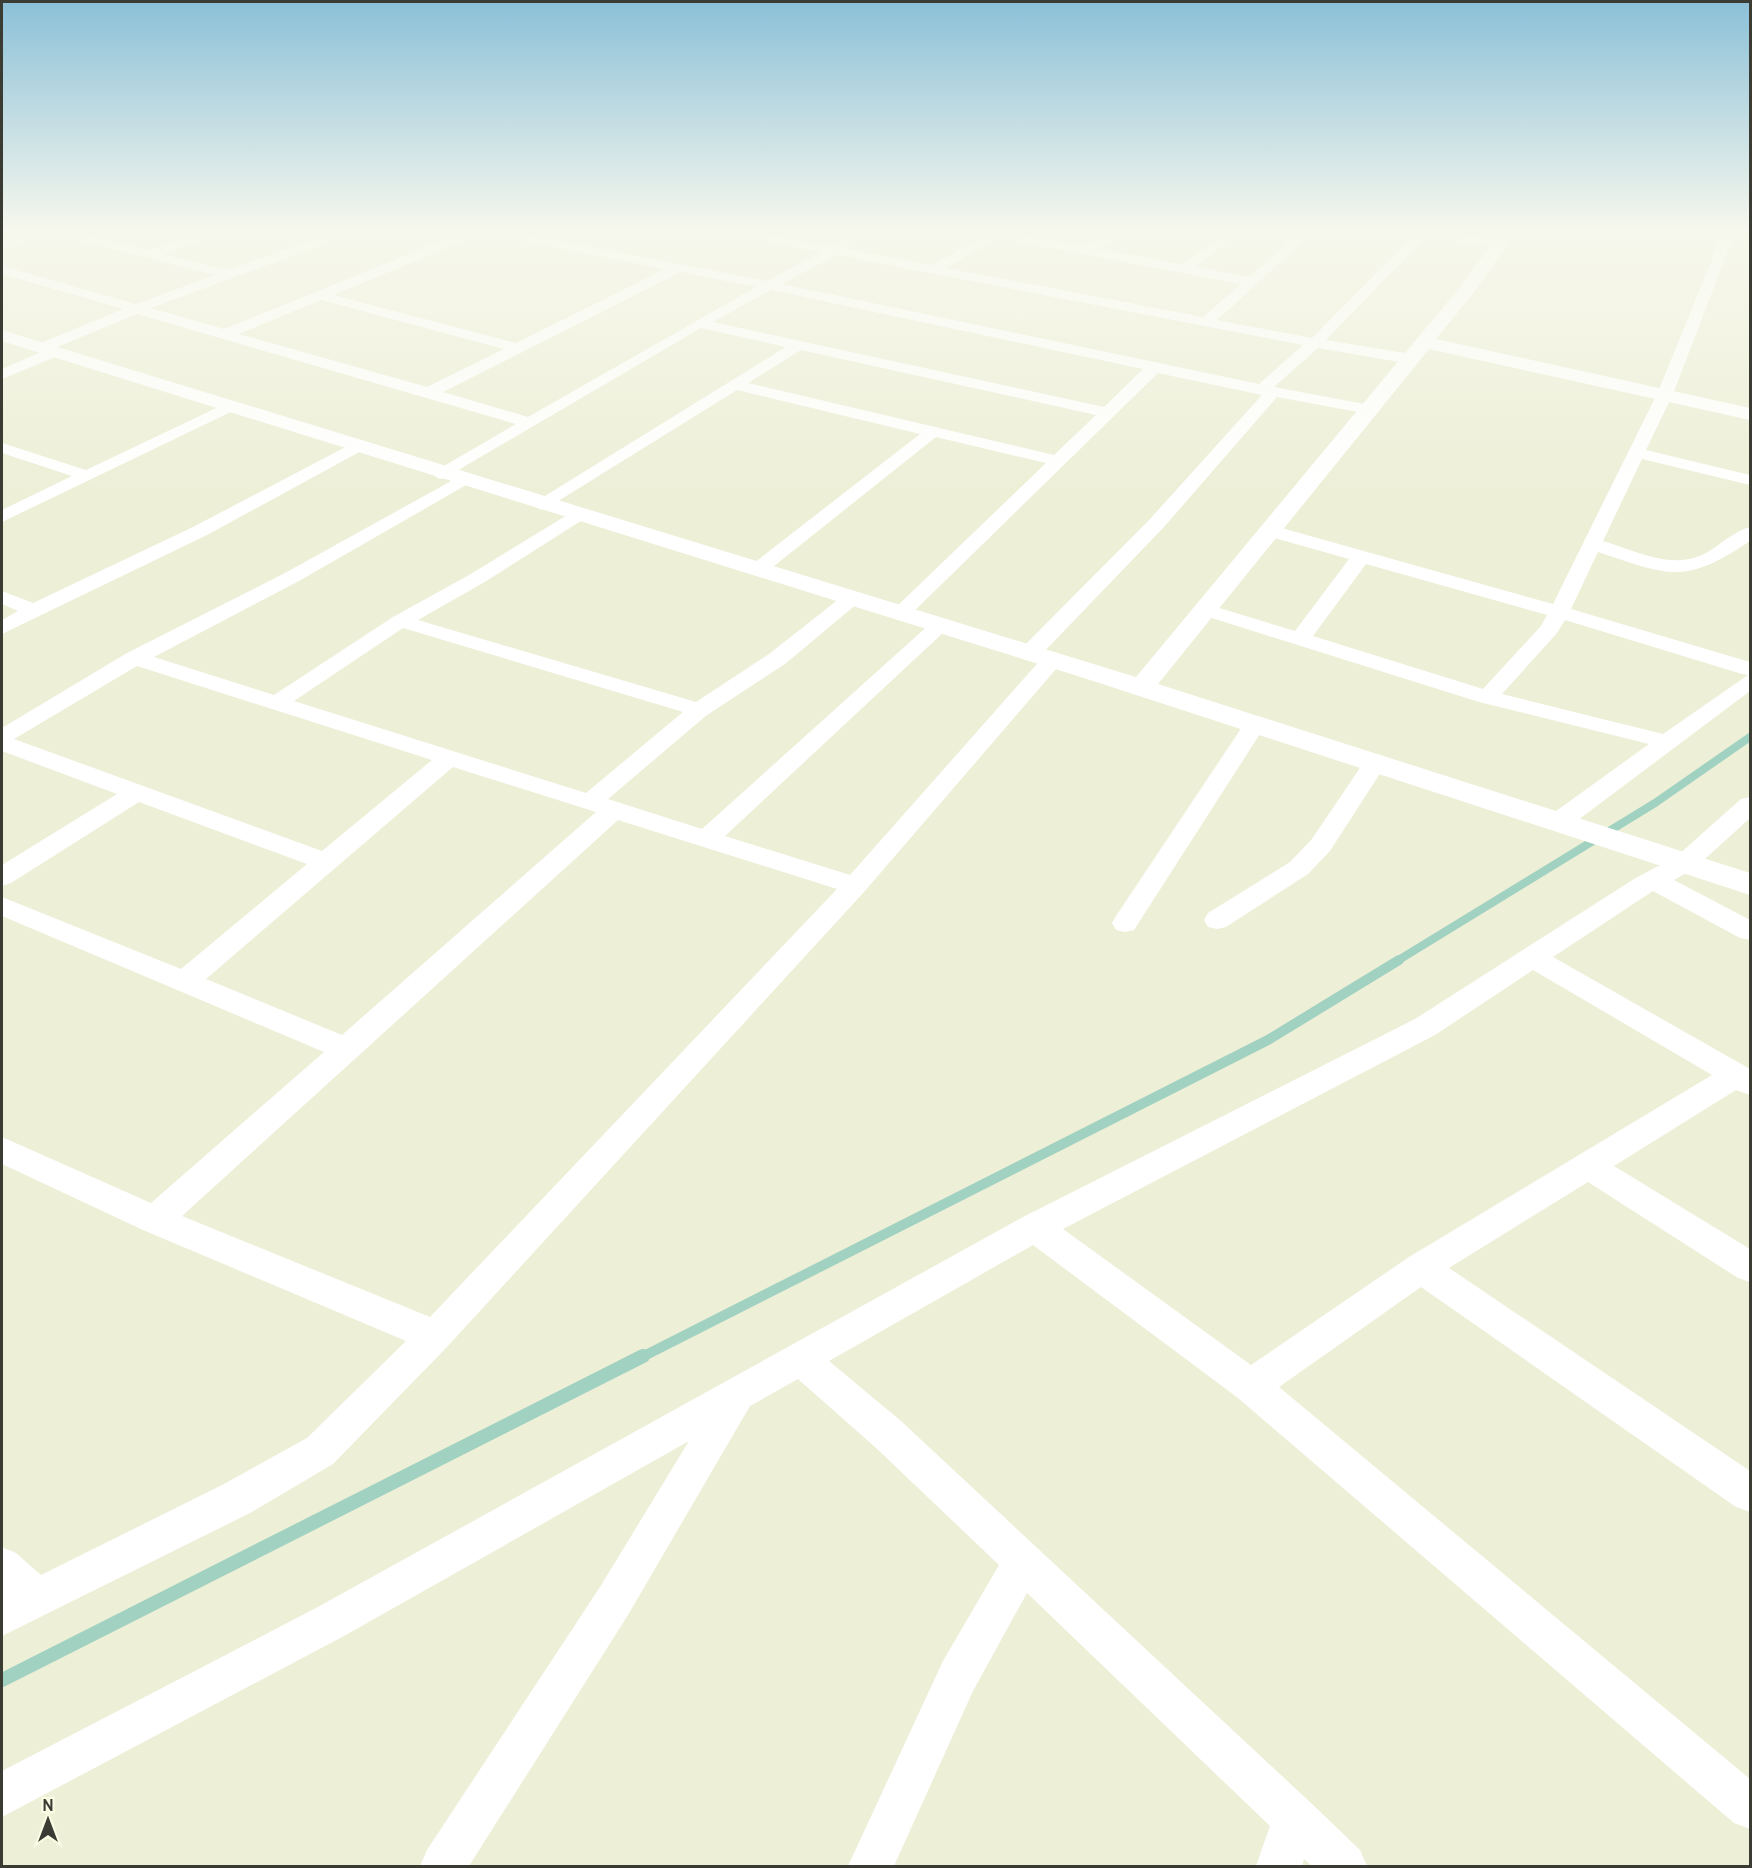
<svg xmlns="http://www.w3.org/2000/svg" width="1752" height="1868" viewBox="0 0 1752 1868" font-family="Overpass,sans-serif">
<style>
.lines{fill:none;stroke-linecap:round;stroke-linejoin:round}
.stream-far2{stroke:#a1d1c1;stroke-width:8}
.stream-far1{stroke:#a1d1c1;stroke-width:10}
.stream{stroke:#a1d1c1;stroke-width:14}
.street{fill:#fff;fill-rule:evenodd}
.secondary{fill:#fff;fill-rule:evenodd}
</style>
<rect width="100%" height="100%" fill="#edefd7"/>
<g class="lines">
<polyline class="stream-far2" points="1397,961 1655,803 1750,737"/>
<polyline class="stream-far1" points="640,1358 1268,1040 1399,960"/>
<polyline class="stream" points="2,1680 643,1356"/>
<g class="street">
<path d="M34 230H66L148 250 208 230H226L225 233 163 254 228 270 338 230H355L354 233 151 308 224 329 468 230H506L767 281 821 252 727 234 721 230H746L832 246 863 230H878L847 249 932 265 994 230H1009L1008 232 1085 246 1112 230H1126L1099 249 1182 264 1229 230H1243L1196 267 1249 277 1303 230H1316L1217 320 1312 338 1413 236 1402 234 1401 230H1432L1498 239 1505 243 1498 247 1426 237 1326 340 1411 354 1419 359 1416 362 1411 364 1318 348 1274 387 1375 406 1377 409 1375 412 1369 414 1277 397 1164 527 1038 658H1022L1019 653 1022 648 1150 519 1262 395 1158 373 907 618H893L890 614 893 610 1046 463 936 437 764 574 757 576 747 570 750 566 920 434 737 390 547 508 541 510 532 504 786 347 701 328 443 479 437 478 434 474 437 470 516 424 137 314 55 348 63 352 60 355 2 379V369L41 352 33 348 36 345 123 309 2 274V266L136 304 215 275 48 233 2 250V242ZM483 233 487 234 665 269 516 343 334 295ZM998 238 1241 284 1203 317 946 268ZM836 255 1303 345 1259 384 782 284ZM681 272 756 287 528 417 443 392ZM771 290 1143 369 1104 407 713 322ZM321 300 504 349 427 387 239 334ZM801 350 1096 415 1054 455 748 383Z"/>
<path d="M1724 230H1736L1673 394 1646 450 1750 475V485L1642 459 1603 541C1636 551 1673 571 1706 553 1720 545 1734 531 1750 527V541C1685 585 1670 576 1598 552L1571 609 1750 662V691L1570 826 1561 828 1552 826 1549 820 1552 814 1649 744 1479 702 1199 614 1196 610 1199 606 1206 604 1295 631 1349 559 1264 535 1262 531 1271 525 1553 604 1657 394ZM1366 564 1547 615 1541 626 1483 689 1313 636ZM1565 620 1742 674 1748 675 1663 734 1502 694 1557 633Z"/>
<polygon points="231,401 237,403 239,406 237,409 2,522 2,510 72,476 2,453 2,443 86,470"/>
<polygon points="357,441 366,446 363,450 207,535 2,634 2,620 18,611 2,604 2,591 33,603 193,527"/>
<path d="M462 475 468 476 471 480 468 484 299 581 154 657 274 695 393 617 469 575 577 509 586 515 584 519 483 583 418 620 696 702 769 654 844 595H858L861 599 858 603 785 664 707 715 608 799 702 829 932 622H946L949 626 946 630 725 836 850 875 1044 656H1060L1063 661 864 892 447 1347 333 1464 250 1513 2 1636V1547L16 1553 41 1575 222 1485 307 1438 406 1341 143 1230 2 1164V1137L151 1203 324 1052 2 916V897L181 969 307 864 139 802 11 883 2 886V865L117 794 2 751V728L127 653 285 573ZM403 628 683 712 586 793 294 701ZM137 666 432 760 322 851 14 739ZM453 767 596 812 342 1035 206 979ZM618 820 837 889 430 1317 182 1216Z"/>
<polygon points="1256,716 1264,718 1267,723 1134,930 1125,932 1116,930 1112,923 1116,916 1248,718"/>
<polygon points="1376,754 1384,756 1388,761 1330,851 1308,874 1226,927 1217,929 1208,927 1204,920 1208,913 1290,862 1312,839 1368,756"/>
<path d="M1750 797V818L1695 868 1674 880 1750 920V940L1740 938 1653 891 1553 957 1750 1069V1095L1736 1090 1614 1166 1750 1249V1282L1738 1278 1588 1182 1449 1268 1750 1471V1512L1736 1507 1421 1287 1279 1387 1750 1779V1829L1734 1823 1238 1398 1033 1245 829 1361 901 1421 1311 1803 1360 1850 1367 1866H1312L1304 1859 1302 1866H1256L1270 1826 1027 1593 973 1691 894 1866H848L943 1661 999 1565 875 1447 798 1379 750 1406 628 1615 469 1866H420L427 1850 600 1587 689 1441 344 1636 2 1817V1771L316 1608 1023 1217 1415 1019 1634 879 1677 856 1741 799ZM1533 970 1712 1075 1409 1257 1251 1365 1063 1229 1435 1035Z"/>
</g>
<polygon class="secondary" points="1501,230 1517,230 1476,290 1436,339 1750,408 1750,420 1429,349 1158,684 1750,873 1750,895 1087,679 2,341 2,330 1136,677 1464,282"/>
</g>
<linearGradient id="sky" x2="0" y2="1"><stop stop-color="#8bc0d8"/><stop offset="0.47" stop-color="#f7f8ed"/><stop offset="1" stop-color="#f7f8ed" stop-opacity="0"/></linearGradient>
<rect width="1752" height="491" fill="url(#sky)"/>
<rect width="1752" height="1868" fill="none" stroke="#3a3b32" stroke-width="6"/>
<g transform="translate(48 1820)" stroke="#fafde4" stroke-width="4.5" paint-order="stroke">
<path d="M0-4.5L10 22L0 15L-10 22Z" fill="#3a3b32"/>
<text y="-9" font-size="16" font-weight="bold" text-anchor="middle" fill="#3a3b32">N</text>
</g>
</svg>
